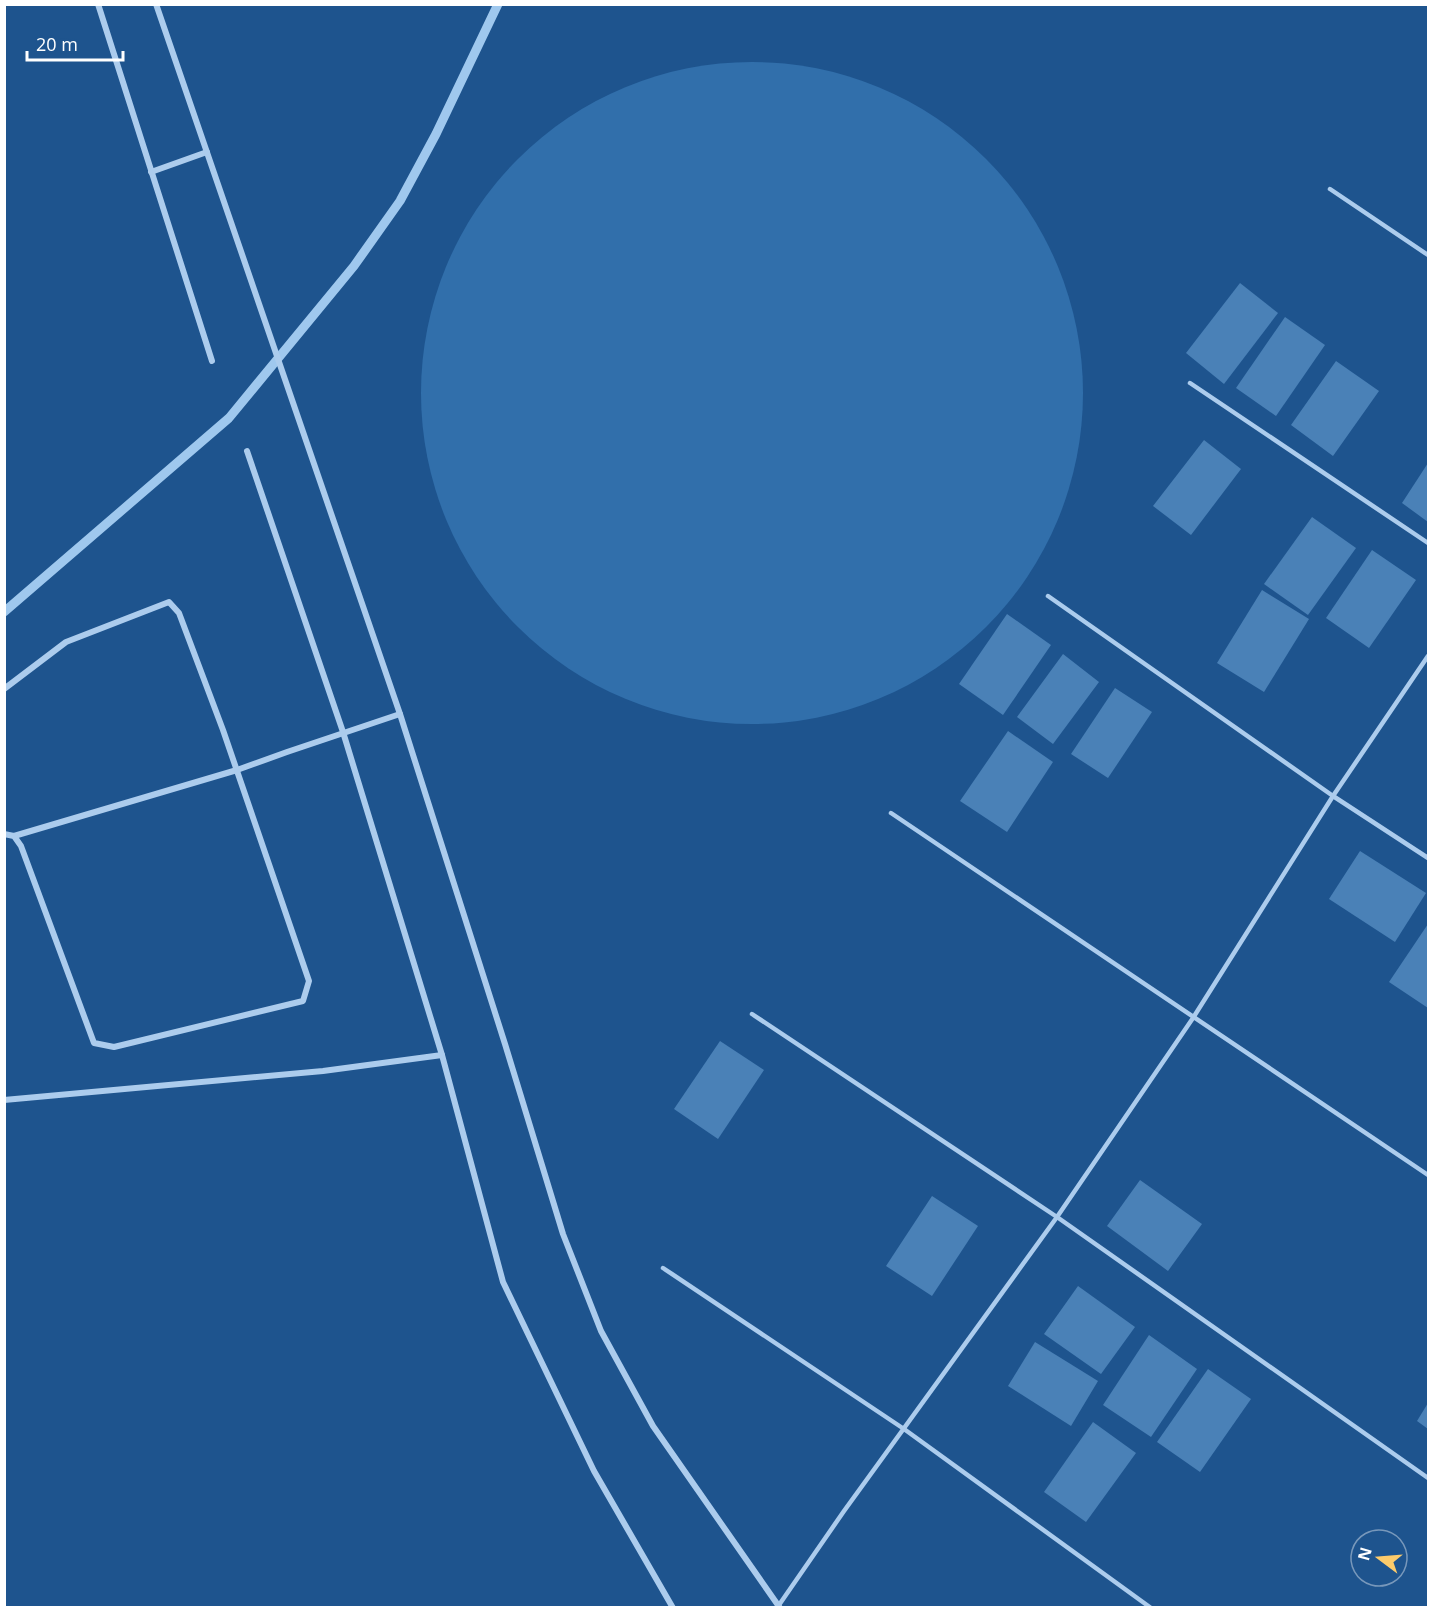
<svg xmlns="http://www.w3.org/2000/svg" width="1433" height="1612" viewBox="0 0 1433 1612" font-family="'Open Sans',sans-serif">
<style>
.green{fill:#316fab}
.lines{fill:none;stroke-linecap:round;stroke-linejoin:round}
.stream{stroke:#9fc8ee;stroke-width:9}
.building{fill:#4a81b7}
.lane{stroke:#accced;stroke-width:4.5}
.street{stroke:#accced;stroke-width:6}
</style>
<rect width="100%" height="100%" fill="#1e548e"/>
<circle class="green" cx="752" cy="393" r="331"/>
<g class="lines">
<polyline class="stream" points="4,612 229,418 354,266 400,201 436,134 498,4"/>
</g>
<g class="building">
<polygon points="1240,283 1278,313 1224,384 1186,353"/>
<polygon points="1285,317 1325,345 1276,416 1236,388"/>
<polygon points="1336,361 1379,391 1333,456 1291,425"/>
<polygon points="1204,440 1241,469 1191,535 1153,506"/>
<polygon points="1428,463 1428,522 1402,503"/>
<polygon points="1312,517 1356,548 1308,615 1264,584"/>
<polygon points="1372,550 1416,580 1369,648 1326,618"/>
<polygon points="1262,590 1309,619 1264,692 1217,663"/>
<polygon points="1007,614 1051,645 1003,715 959,684"/>
<polygon points="1063,654 1099,682 1053,744 1017,717"/>
<polygon points="1115,688 1152,712 1108,778 1071,754"/>
<polygon points="1008,731 1053,762 1007,832 960,801"/>
<polygon points="1360,851 1426,893 1395,942 1329,899"/>
<polygon points="1428,924 1428,1008 1389,982"/>
<polygon points="720,1041 764,1070 718,1139 674,1109"/>
<polygon points="1140,1180 1202,1224 1168,1271 1107,1226"/>
<polygon points="932,1196 978,1226 932,1296 886,1266"/>
<polygon points="1078,1286 1135,1327 1101,1374 1044,1334"/>
<polygon points="1149,1335 1197,1369 1151,1437 1103,1405"/>
<polygon points="1035,1342 1098,1381 1071,1426 1008,1386"/>
<polygon points="1208,1369 1251,1399 1200,1472 1157,1442"/>
<polygon points="1428,1403 1428,1429 1417,1421"/>
<polygon points="1093,1422 1136,1453 1086,1522 1044,1492"/>
</g>
<g class="lines">
<g class="lane">
<polyline points="1330,189 1428,255"/>
<polyline points="1190,383 1428,543"/>
<polyline points="1048,596 1333,796 1428,858"/>
<polyline points="891,813 1428,1175"/>
<polyline points="752,1014 1057,1217 1428,1478"/>
<polyline points="663,1268 904,1429 1151,1608"/>
<polyline points="779,1605 844,1511 1057,1217 1193,1018 1333,796 1428,656"/>
</g>
<g class="street">
<polyline points="98,4 212,361"/>
<polyline points="156,4 400,714 505,1044 563,1234 601,1331 653,1426 780,1608"/>
<polyline points="151,172 207,152"/>
<polyline points="247,451 343,732 442,1055 503,1282 594,1471 673,1608"/>
<polyline points="4,689 66,642 169,602 179,613 223,730 309,981 303,1001 114,1047 94,1043 21,846 14,836 4,834"/>
<polyline points="14,836 237,770 287,752 400,714"/>
<polyline points="4,1100 323,1071 442,1055"/>
</g>
</g>
<rect width="1433" height="1612" fill="none" stroke="#ffffff" stroke-width="12"/>
<g transform="translate(1379 1558) rotate(286)"><circle r="28" fill="#1e548e" stroke="#7898bb" stroke-width="1.5"/>
<path d="M0-4.5L10 22L0 15L-10 22Z" fill="#fccb6b"/>
<text y="-9" font-size="16" font-weight="bold" text-anchor="middle" fill="#ffffff">N</text>
</g>
<path d="M27 51v9h96v-9" fill="none" stroke="#ffffff" stroke-width="3"/>
<text x="36" y="51" font-size="18" fill="#ffffff" stroke="#1e548e" stroke-width="4.5" paint-order="stroke">20 m</text>
</svg>
